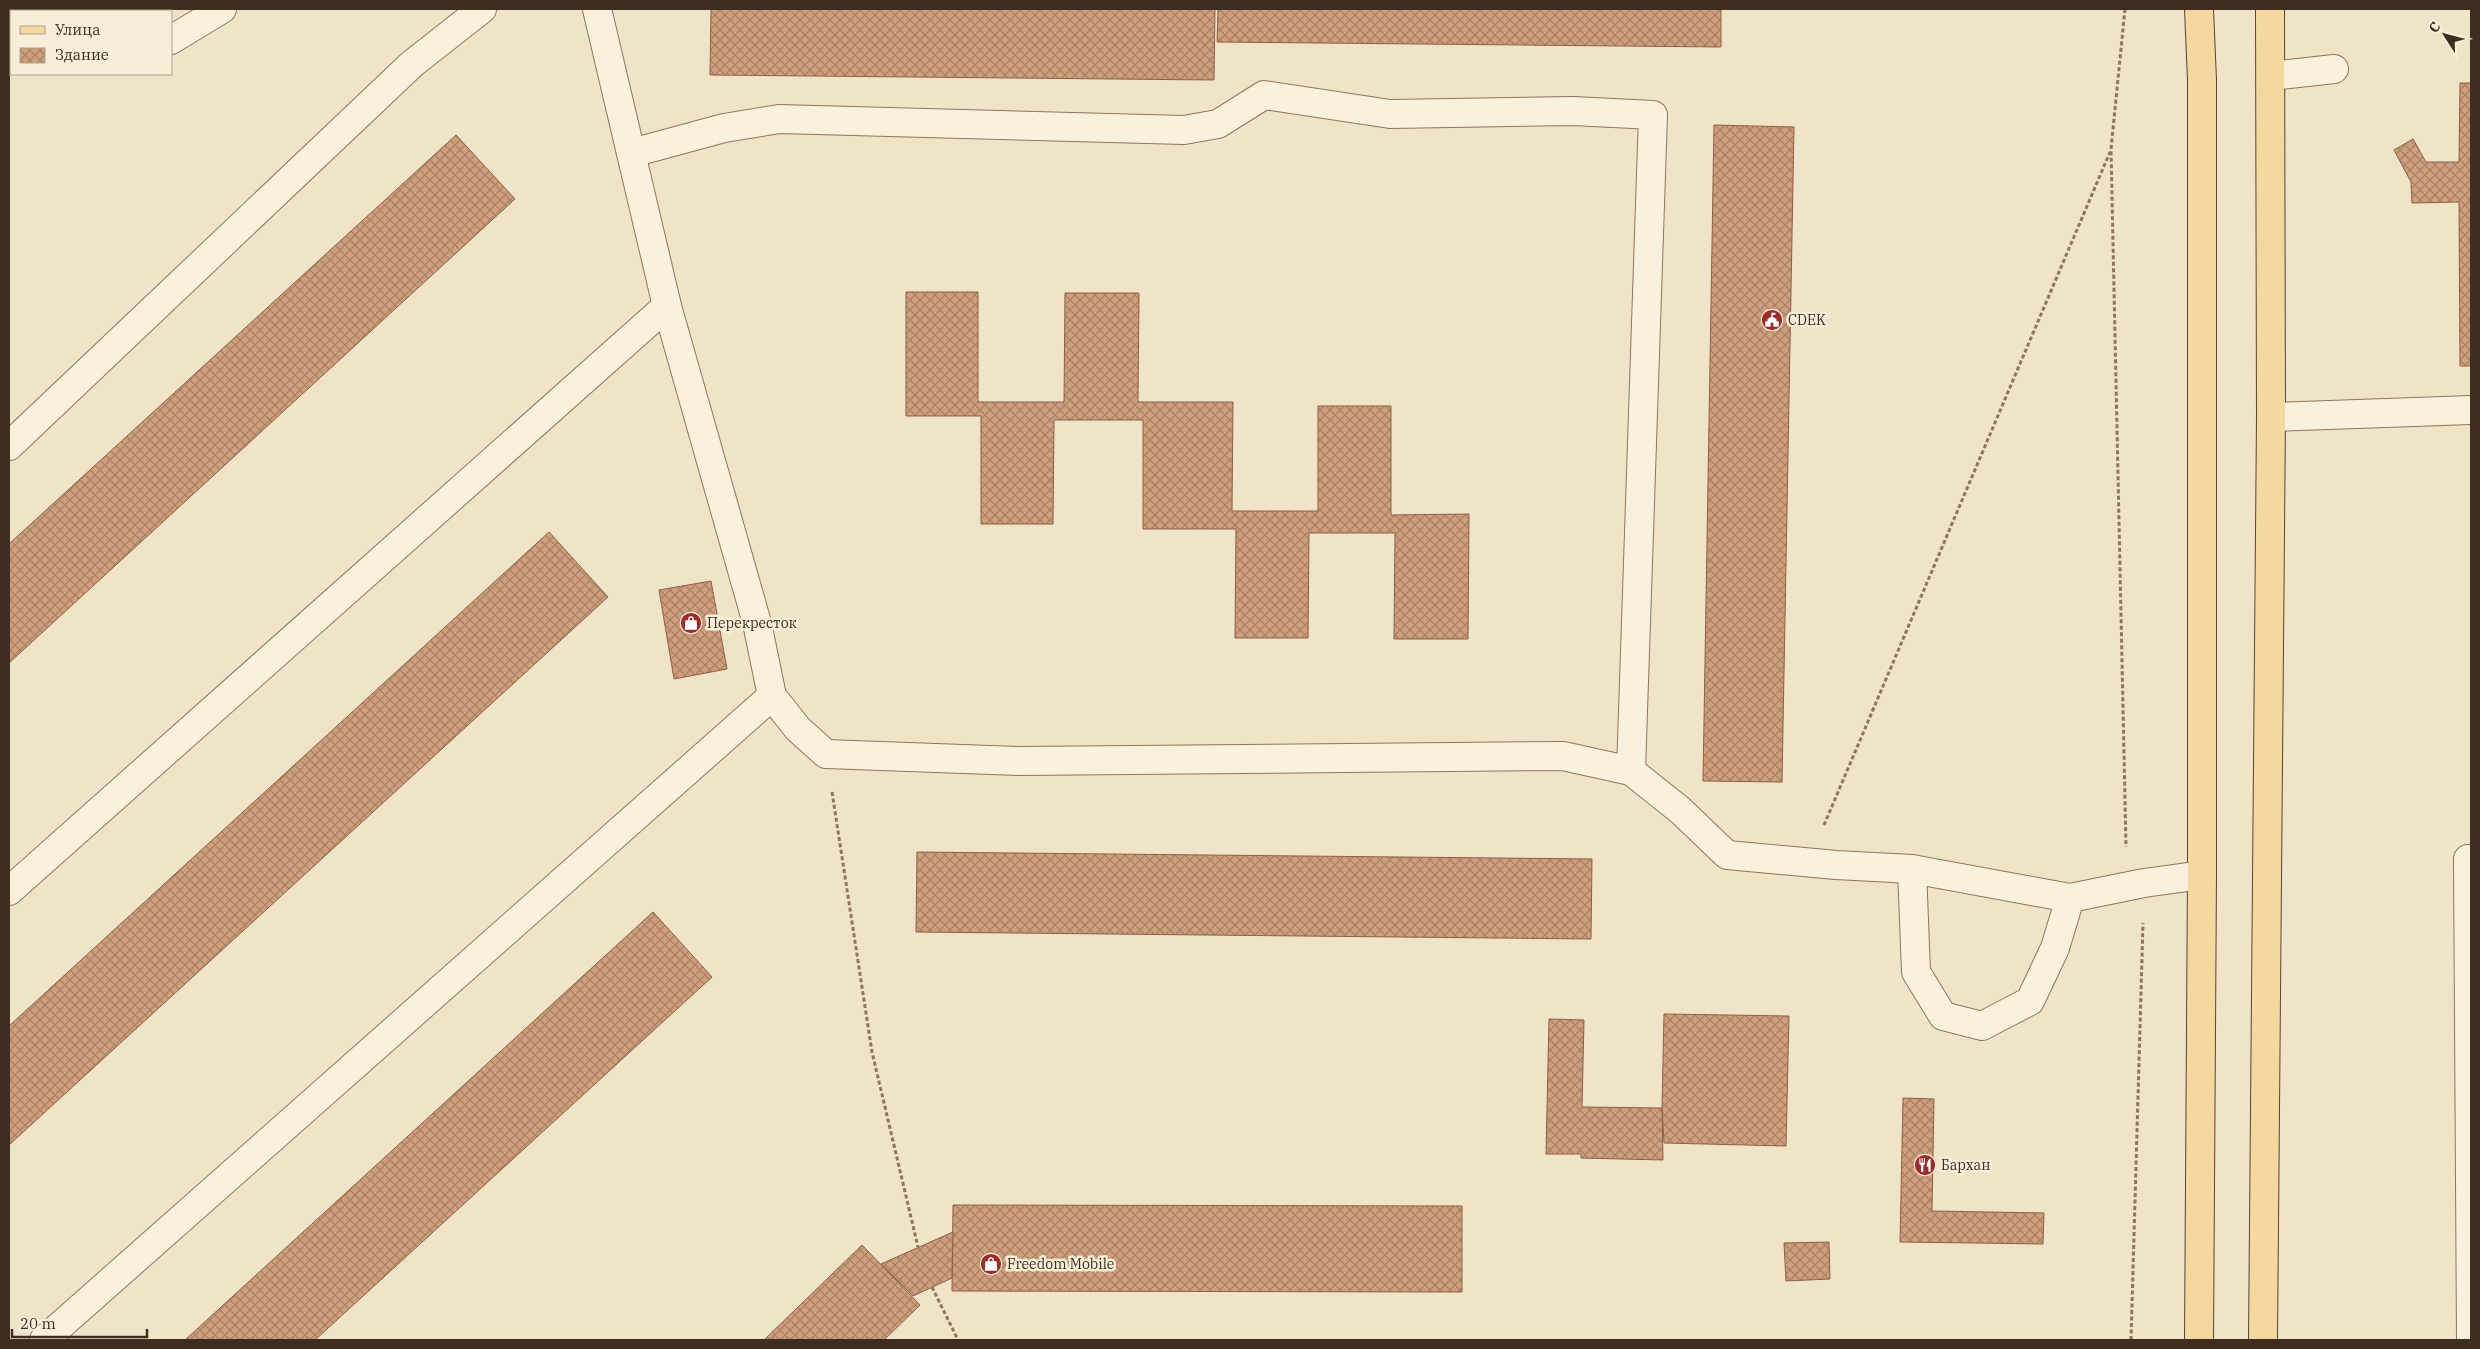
<svg xmlns="http://www.w3.org/2000/svg" width="2480" height="1349" viewBox="0 0 2480 1349" font-family="'IBM Plex Serif',serif">
<style>
.building{fill:url(#building-cross-hatch);stroke:#8d5f41}
.lines{fill:none;stroke-linecap:round;stroke-linejoin:round}
.minor-casing{stroke:#8d765c;stroke-width:30}
.major-casing{stroke:#5b4430;stroke-width:30}
.path{stroke:#8d765c;stroke-width:3;stroke-dasharray:4 2.5;stroke-linecap:butt}
.minor{stroke:#faf1dc;stroke-width:28}
.major{stroke:#f3d9a0;stroke-width:28}
.labels{text-anchor:middle;dominant-baseline:central;stroke-width:5;stroke-linejoin:round;paint-order:stroke}
.poi-label{font-size:14px;fill:#3d2e20;stroke:#f7eed8;text-anchor:start}
</style>
<defs>
<pattern id="building-cross-hatch" width="8" height="8" patternUnits="userSpaceOnUse" patternTransform="scale(1.25)"><rect width="8" height="8" fill="#cf9f7d"/><path d="M0 0l8 8M0 8l8-8" fill="none" stroke="#a98266"/></pattern>
</defs>
<rect width="100%" height="100%" fill="#f0e4c8"/>
<g class="building">
<polygon points="711,9 1215,9 1214,80 710,75"/>
<polygon points="1218,9 1721,9 1721,47 1217,42"/>
<polygon points="2460,83 2471,83 2471,366 2460,366 2459,202 2412,203 2411,182 2394,150 2413,139 2426,162 2459,162"/>
<polygon points="1714,125 1794,127 1782,782 1703,781"/>
<polygon points="456,135 515,199 9,663 9,544"/>
<polygon points="906,292 978,292 978,402 1064,402 1065,293 1139,293 1138,402 1233,402 1232,511 1318,511 1318,406 1391,406 1391,515 1469,514 1468,639 1394,639 1395,533 1309,533 1308,638 1235,638 1236,529 1143,529 1143,420 1054,420 1053,524 981,524 981,416 906,416"/>
<polygon points="549,532 608,597 9,1145 9,1026"/>
<polygon points="711,581 727,669 674,679 659,590"/>
<polygon points="917,852 1592,859 1591,939 916,932"/>
<polygon points="653,912 712,977 315,1340 185,1340"/>
<polygon points="1664,1014 1789,1016 1786,1146 1664,1143 1662,1108"/>
<polygon points="1549,1019 1584,1020 1582,1107 1662,1108 1663,1160 1581,1158 1581,1154 1546,1154"/>
<polygon points="1903,1098 1934,1099 1932,1211 2044,1213 2043,1244 1900,1242"/>
<polygon points="953,1205 1462,1206 1462,1292 952,1291"/>
<polygon points="953,1232 952,1278 913,1296 881,1264"/>
<polygon points="1829,1242 1830,1279 1786,1281 1784,1243"/>
<polygon points="862,1245 920,1305 884,1340 764,1340"/>
</g>
<g class="lines">
<g class="minor-casing">
<g id="minor">
<polyline points="597,9 667,306 757,623 772,696 798,729 826,754 1020,761 1563,756 1631,771 1680,810 1727,855 1836,865 1912,869 2070,898 2144,883 2202,875"/>
<polyline points="171,40 222,9"/>
<polyline points="9,49 11,47"/>
<polyline points="2271,76 2334,69"/>
<polyline points="632,153 724,128 779,119 1184,130 1218,124 1264,95 1390,114 1573,111 1653,115 1631,771"/>
<polyline points="2271,417 2471,410"/>
<polyline points="9,446 412,64 482,9"/>
<polyline points="2468,859 2471,1340"/>
<polyline points="1912,869 1916,972 1943,1016 1982,1026 2030,1001 2055,948 2070,898"/>
<polyline points="9,891 667,306"/>
<polyline points="44,1340 772,696"/>
</g>
</g>
<g class="major-casing">
<g id="major">
<polyline points="2199,1340 2202,875 2202,80 2199,9"/>
<polyline points="2263,1340 2271,417 2270,9"/>
</g>
</g>
<g class="path">
<polyline points="2125,9 2111,149 2126,847"/>
<polyline points="832,792 872,1052 918,1247"/>
<polyline points="1824,825 2110,152"/>
<polyline points="932,1287 958,1340"/>
<polyline points="2131,1340 2143,923"/>
</g>
<use href="#minor" class="minor"/>
<use href="#major" class="major"/>
</g>
<defs>
<g id="civic-disc" transform="scale(1.125)"><circle r="9.5" fill="#9e2a2b" stroke="#f7eed8"/><path d="M-.6-6.5H3V-4.5H.6V-3L4-1V1h2V6H-6V1h2V-1L-.6-3ZM-1.2 2.5V6h2.4V2.5Z" fill="#fff"/></g>
<g id="shop-disc" transform="scale(1.125)"><circle r="9.5" fill="#9e2a2b" stroke="#f7eed8"/><path d="M-5-2.5h2.3a2.7 3.5 0 0 1 5.4 0H5L5.5 6h-11ZM-1.5-2.5h3a1.5 2.3 0 0 0-3 0Z" fill="#fff"/></g>
<g id="restaurant-disc" transform="scale(1.125)"><circle r="9.5" fill="#9e2a2b" stroke="#f7eed8"/><path d="M-5-6h1v4h1v-4h1v4h1v-4h1v5L-1.5 .5V6h-2V.5L-5-1ZM5-6V6H3V1.5H1.5Q1.5-4 5-6Z" fill="#fff"/></g>
</defs>
<g fill-rule="evenodd">
<use href="#civic-disc" x="1772" y="320"/>
<use href="#shop-disc" x="691" y="623"/>
<use href="#restaurant-disc" x="1925" y="1165"/>
<use href="#shop-disc" x="991" y="1264"/>
</g>
<g class="labels">
<g class="poi-label">
<text x="1788" y="320">CDEK</text>
<text x="707" y="623">Перекресток</text>
<text x="1941" y="1165">Бархан</text>
<text x="1007" y="1264">Freedom Mobile</text>
</g>
</g>
<rect width="2480" height="1349" fill="none" stroke="#3d2e20" stroke-width="20"/>
<rect x="10" y="10" width="162" height="65" fill="#f7eed8" stroke="#ada18e"/>
<rect x="20" y="26" width="25" height="8" fill="#f3d9a0" stroke="#ada18e"/>
<text x="55" y="35" font-size="15" fill="#3d2e20">Улица</text>
<rect x="20" y="48" width="25" height="15" fill="url(#building-cross-hatch)" stroke="#ada18e"/>
<text x="55" y="60" font-size="15" fill="#3d2e20">Здание</text>
<g transform="translate(2445 35) rotate(306)" stroke="#f7eed8" stroke-width="4" paint-order="stroke">
<path d="M0-4L9 19L0 12L-9 19Z" fill="#3d2e20"/>
<text y="-8" font-size="14" font-weight="bold" text-anchor="middle" fill="#3d2e20">С</text>
</g>
<path d="M12 1329v8h135v-8" fill="none" stroke="#3d2e20" stroke-width="2.5"/>
<text x="20" y="1329" font-size="15" fill="#3d2e20" stroke="#f7eed8" stroke-width="4" paint-order="stroke">20 m</text>
</svg>
